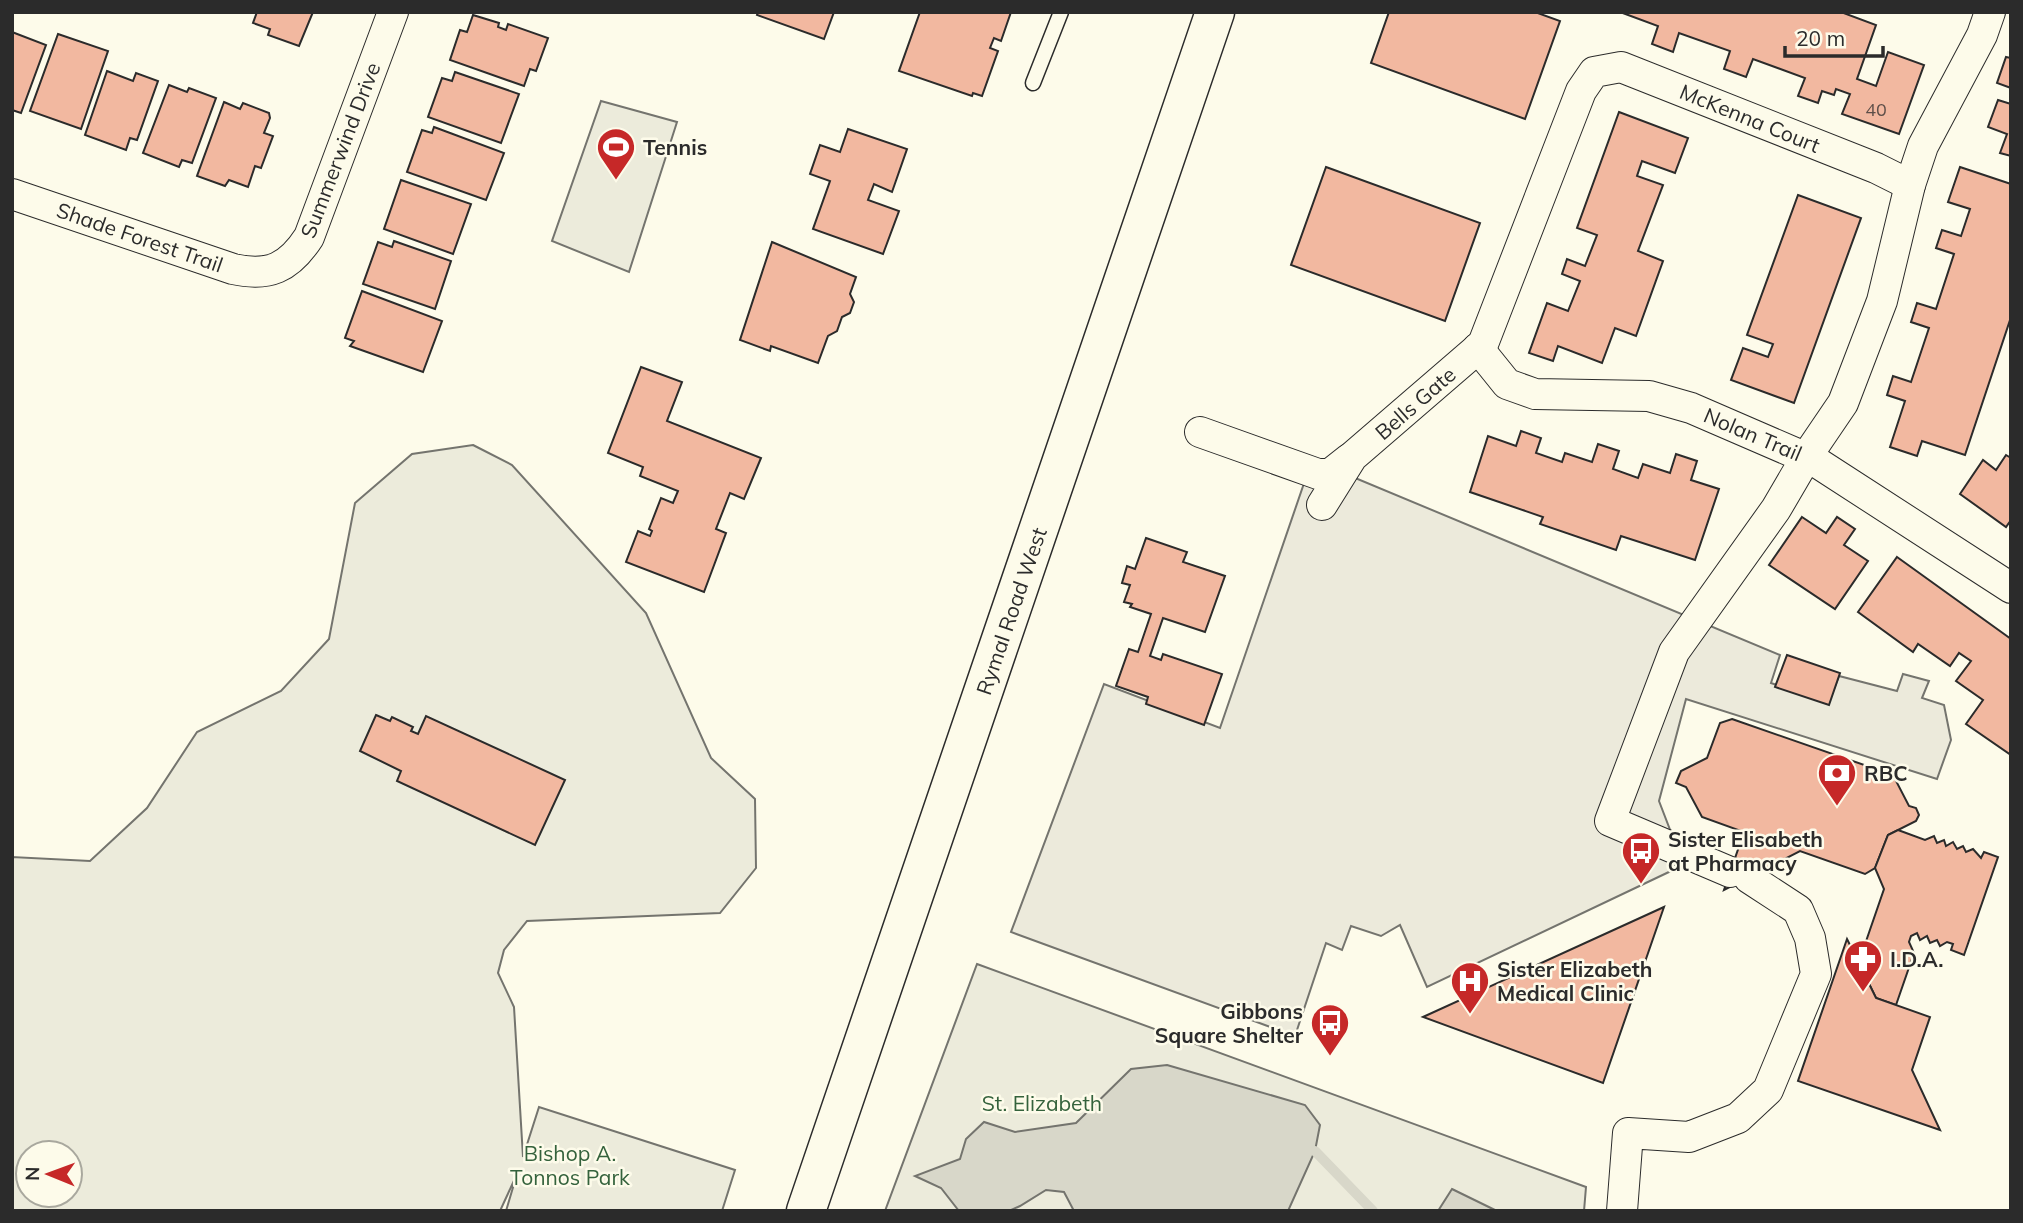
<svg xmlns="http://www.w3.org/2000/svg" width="2023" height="1223" viewBox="0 0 2023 1223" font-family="Mulish,sans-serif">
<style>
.green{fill:#ecebdb;stroke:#74746e;stroke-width:2;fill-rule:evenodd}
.parking{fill:#eceadb;stroke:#74746e;stroke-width:2}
.water{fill:#d8d7c9;stroke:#74746e;stroke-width:2}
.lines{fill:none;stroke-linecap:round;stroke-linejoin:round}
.stream{stroke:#d8d7c9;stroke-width:10}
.building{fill:#f2b8a0;stroke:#2b2b2b;stroke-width:2}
.service-casing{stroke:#2b2b2b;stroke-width:17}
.minor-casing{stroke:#2b2b2b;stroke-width:32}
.secondary-casing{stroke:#2b2b2b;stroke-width:41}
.service{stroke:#fdfbea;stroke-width:14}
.minor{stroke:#fdfbea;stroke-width:30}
.secondary{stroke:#fdfbea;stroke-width:38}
.labels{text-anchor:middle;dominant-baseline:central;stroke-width:5;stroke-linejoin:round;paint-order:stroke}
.number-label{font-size:18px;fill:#5d4e48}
.street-label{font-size:21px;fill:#2b2b2b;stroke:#fdfbea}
.poi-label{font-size:21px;font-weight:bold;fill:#2b2b2b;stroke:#fdfbea;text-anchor:start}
.park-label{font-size:21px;fill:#34623c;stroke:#fdfbea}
</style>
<rect width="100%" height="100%" fill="#fdfbea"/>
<g class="green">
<polygon points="601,101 677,122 629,272 552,241"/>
<path d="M473 445 512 465 646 613 711 758 755 799 756 868 720 913 527 921 504 950 498 973 514 1007 523 1157 539 1107 735 1170 722 1211H506L517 1174 500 1211H12V857L90 861 147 808 197 732 281 691 329 639 355 503 412 454ZM28 1153H70V1195H28Z"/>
<polygon points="977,964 1586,1187 1584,1211 885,1211"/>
</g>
<polygon class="parking" points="1312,460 1780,655 1771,683 1829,702 1839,676 1897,691 1903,674 1929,681 1922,698 1944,705 1951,740 1937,779 1686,699 1659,801 1672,835 1671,871 1427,987 1400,925 1381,936 1351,926 1342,950 1326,943 1295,1036 1011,932 1104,684 1220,728"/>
<g class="water">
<polygon points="1167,1065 1305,1105 1320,1125 1315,1151 1288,1211 1074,1211 1064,1192 1046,1190 1020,1206 1009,1211 959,1211 941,1188 915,1176 960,1159 966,1139 984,1122 1015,1132 1076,1123 1131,1069"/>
<polygon points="1452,1189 1497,1211 1438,1211"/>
</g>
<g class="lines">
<polyline class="stream" points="1315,1151 1373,1211"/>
</g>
<g class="building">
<polygon points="257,12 313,12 299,46 268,35 270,29 253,23"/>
<polygon points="758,12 834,12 824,39 757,15"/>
<polygon points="920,12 1011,12 1001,41 994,38 990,48 998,51 982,96 973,93 972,96 899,71"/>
<polygon points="1389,12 1535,12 1560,21 1525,119 1371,63"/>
<polygon points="1620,12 1841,12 1876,25 1857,79 1876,86 1888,52 1924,65 1899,134 1842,114 1850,94 1836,89 1834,95 1822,91 1818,103 1798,96 1805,78 1753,59 1746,77 1724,69 1730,51 1679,33 1673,52 1652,44 1658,26"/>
<polygon points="473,15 499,23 498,27 506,30 508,24 548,38 536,71 530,69 524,86 450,60 460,30 467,32"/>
<polygon points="12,32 46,45 21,113 12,110"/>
<polygon points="58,34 108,51 81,129 30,111"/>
<polygon points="2006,57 2011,58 2011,88 1997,83"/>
<polygon points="107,71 133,81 136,73 158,81 137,140 130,138 126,150 85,135"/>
<polygon points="455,72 519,94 501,143 428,117 442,78 452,81"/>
<polygon points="169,85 187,92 189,88 216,98 192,163 182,160 179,167 143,153"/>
<polygon points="1998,100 2011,104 2011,156 2000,153 2007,134 1988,127"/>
<polygon points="224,102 240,109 243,103 269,113 270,118 264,133 273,136 261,168 255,166 248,187 229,180 225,186 197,176"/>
<polygon points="1619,112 1688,138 1675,173 1642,161 1637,176 1663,185 1638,251 1663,261 1636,336 1615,328 1602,363 1558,346 1553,361 1529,353 1547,303 1568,311 1580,281 1562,274 1567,259 1585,266 1597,235 1577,228"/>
<polygon points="434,127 504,153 486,200 407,172 422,130 432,133"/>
<polygon points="848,129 907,149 892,192 874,184 868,200 899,211 883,254 813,229 830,181 810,174 820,145 840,152"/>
<polygon points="1326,167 1480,223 1445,321 1291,265"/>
<polygon points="1960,167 2011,184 2011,317 1965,455 1922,441 1917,456 1890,447 1905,401 1887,395 1893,376 1911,382 1929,328 1911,322 1917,303 1936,309 1954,254 1936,248 1942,230 1961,236 1970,209 1948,202"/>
<polygon points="401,180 471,204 453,254 384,229"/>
<polygon points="1798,195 1861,218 1794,403 1731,380 1743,348 1768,357 1773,344 1747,335"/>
<polygon points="394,241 451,261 435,309 363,284 378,242 392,247"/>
<polygon points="772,242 856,277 850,294 854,302 850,313 842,317 837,331 828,336 818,363 771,346 770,351 740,340"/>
<polygon points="362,291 442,321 423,372 350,346 354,341 345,338"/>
<polygon points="641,367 682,382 667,421 761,458 744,499 730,493 716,529 726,533 704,592 626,562 638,531 650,536 652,531 649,529 661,498 673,503 678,491 640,476 643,467 608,453"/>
<polygon points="1521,431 1541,438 1536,453 1562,462 1565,453 1592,462 1598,444 1619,451 1613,469 1638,478 1643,464 1670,473 1676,454 1697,461 1691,480 1719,489 1695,560 1621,536 1616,550 1540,524 1543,517 1470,492 1488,436 1516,446"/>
<polygon points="2006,455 2011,458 2011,520 2006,527 1960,494 1983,460 1996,470"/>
<polygon points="1802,517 1826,533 1837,517 1855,529 1844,545 1868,561 1835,609 1769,565"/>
<polygon points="1146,538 1187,552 1183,562 1225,576 1205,632 1163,618 1150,656 1161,660 1163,654 1222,674 1204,725 1146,704 1148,697 1116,686 1129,649 1138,652 1151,614 1130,607 1132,604 1124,602 1130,585 1122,583 1127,566 1135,569"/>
<polygon points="1897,557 2011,639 2011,755 1966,724 1983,700 1956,681 1971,661 1959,653 1950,666 1918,644 1913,652 1858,612"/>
<polygon points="1787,655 1840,673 1829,705 1775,687"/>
<polygon points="376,715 390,721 392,717 413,727 411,731 418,734 426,716 565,780 535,845 397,781 401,771 360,751"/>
<polygon points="1732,719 1893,775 1909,806 1916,808 1919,815 1916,821 1888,835 1875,868 1865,874 1800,851 1724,890 1744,832 1702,817 1686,787 1676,783 1681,771 1707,758 1720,723"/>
<polygon points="1898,830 1925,840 1934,836 1937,843 1944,840 1946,846 1953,842 1957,849 1963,846 1966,852 1973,849 1981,858 1984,852 1998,857 1964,955 1951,950 1953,944 1947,942 1940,946 1937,940 1930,943 1927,936 1920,940 1917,933 1911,936 1909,942 1914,953 1896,1005 1876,998 1854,953 1863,950 1884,889 1875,868 1888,835"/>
<polygon points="1664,907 1603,1083 1423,1017"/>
<polygon points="1847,939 1876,998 1930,1017 1912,1070 1940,1130 1798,1081"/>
</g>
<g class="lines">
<g class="service-casing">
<polyline id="service" points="1033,83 1061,12"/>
</g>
<g class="minor-casing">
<g id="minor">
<path d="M12 194 233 269C269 277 289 268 309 237L393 12"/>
<polyline points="1478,348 1507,384 1535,394 1649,396 1691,408 1802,456 1807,456 2011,588"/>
<polyline points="1200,432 1318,474 1330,474 1349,459"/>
<polyline points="1322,505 1352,457 1483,344 1581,91 1594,72 1621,67 1876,168 1910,185"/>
<polyline points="1730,872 1610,821 1674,652 1776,509 1807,456 1843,403 1882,301 1910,185 1923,146 1982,35 1990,12"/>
<polyline points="1622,1211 1628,1133 1689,1137 1738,1118 1768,1090 1816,974 1810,938 1798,910 1749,878"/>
</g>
</g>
<g class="secondary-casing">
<polyline id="secondary" points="806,1211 1215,12"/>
</g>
<use href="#service" class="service"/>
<use href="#minor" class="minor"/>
<use href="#secondary" class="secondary"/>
</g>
<defs>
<g id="stadium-pin" transform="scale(2.0125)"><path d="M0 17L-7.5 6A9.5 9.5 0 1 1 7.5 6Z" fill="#c62828" stroke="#fdfbea"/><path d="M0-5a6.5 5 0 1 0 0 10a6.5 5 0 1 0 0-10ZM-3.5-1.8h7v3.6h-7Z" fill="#fff"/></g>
<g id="bank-pin" transform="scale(2.0125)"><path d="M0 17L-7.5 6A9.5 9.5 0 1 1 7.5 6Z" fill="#c62828" stroke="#fdfbea"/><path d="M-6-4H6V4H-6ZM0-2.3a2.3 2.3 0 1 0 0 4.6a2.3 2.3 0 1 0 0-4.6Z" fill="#fff"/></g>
<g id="bus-pin" transform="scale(2.0125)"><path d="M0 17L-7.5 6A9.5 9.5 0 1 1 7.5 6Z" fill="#c62828" stroke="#fdfbea"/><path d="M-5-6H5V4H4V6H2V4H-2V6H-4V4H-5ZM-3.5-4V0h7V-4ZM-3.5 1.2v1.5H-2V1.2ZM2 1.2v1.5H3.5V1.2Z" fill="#fff"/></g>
<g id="pharmacy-pin" transform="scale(2.0125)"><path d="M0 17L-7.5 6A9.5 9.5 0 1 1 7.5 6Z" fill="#c62828" stroke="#fdfbea"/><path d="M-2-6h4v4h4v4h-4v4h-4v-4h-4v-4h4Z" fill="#fff"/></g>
<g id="hospital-pin" transform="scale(2.0125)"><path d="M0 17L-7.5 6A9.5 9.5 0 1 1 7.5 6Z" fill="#c62828" stroke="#fdfbea"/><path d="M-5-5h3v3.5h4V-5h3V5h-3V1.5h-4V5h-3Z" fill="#fff"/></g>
</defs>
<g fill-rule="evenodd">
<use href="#stadium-pin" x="616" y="147"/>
<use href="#bank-pin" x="1837" y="773"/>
<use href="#bus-pin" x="1641" y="851"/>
<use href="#pharmacy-pin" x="1863" y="959"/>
<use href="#hospital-pin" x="1470" y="981"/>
<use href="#bus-pin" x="1330" y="1023"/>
</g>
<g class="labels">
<g class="number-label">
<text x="1876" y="109">40</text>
</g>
<g class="street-label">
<text transform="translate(1750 118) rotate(22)">McKenna Court</text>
<text transform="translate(340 150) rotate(-69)">Summerwind Drive</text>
<text transform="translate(140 237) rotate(19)">Shade Forest Trail</text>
<text transform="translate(1415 403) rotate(-41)">Bells Gate</text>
<text transform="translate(1753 434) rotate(23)">Nolan Trail</text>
<text transform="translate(1011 611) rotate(-71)">Rymal Road West</text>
</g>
<g class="poi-label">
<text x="643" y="147">Tennis</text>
<text x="1864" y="773">RBC</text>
<text x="1668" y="839">Sister Elisabeth<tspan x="1668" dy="24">at Pharmacy</tspan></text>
<text x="1890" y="959">I.D.A.</text>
<text x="1497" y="969">Sister Elizabeth<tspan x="1497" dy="24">Medical Clinic</tspan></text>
<text x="1303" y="1011" text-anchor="end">Gibbons<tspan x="1303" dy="24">Square Shelter</tspan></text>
</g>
<g class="park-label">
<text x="1042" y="1103">St. Elizabeth</text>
<text x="570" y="1153">Bishop A.<tspan x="570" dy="24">Tonnos Park</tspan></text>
</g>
</g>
<rect width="2023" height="1223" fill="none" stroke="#2b2b2b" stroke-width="28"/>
<g transform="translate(49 1174) rotate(271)"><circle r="33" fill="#fdfbea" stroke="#a9a89e" stroke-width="2"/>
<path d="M0-5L12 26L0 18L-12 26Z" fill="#c62828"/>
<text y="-10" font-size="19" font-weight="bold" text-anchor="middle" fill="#2b2b2b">N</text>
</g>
<path d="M1785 46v10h98v-10" fill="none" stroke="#2b2b2b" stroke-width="3.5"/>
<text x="1796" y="46" font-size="21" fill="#2b2b2b" stroke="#fdfbea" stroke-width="5" paint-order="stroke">20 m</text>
</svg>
